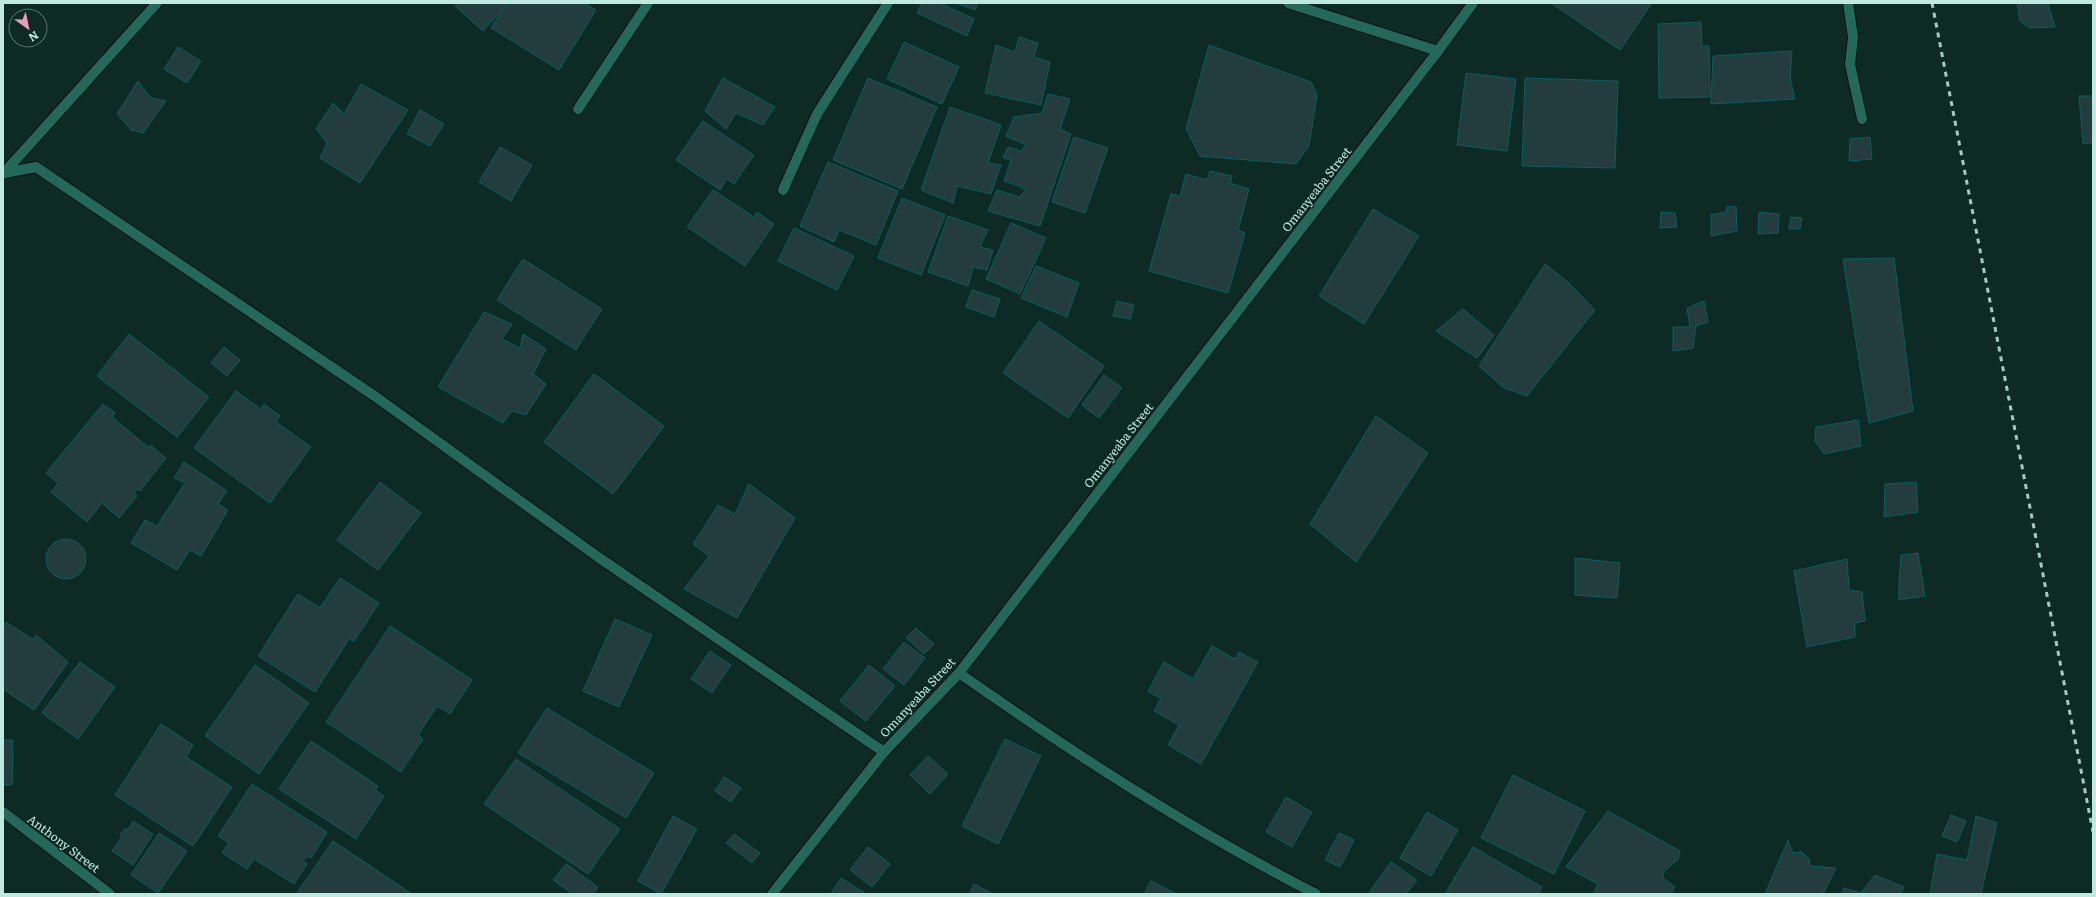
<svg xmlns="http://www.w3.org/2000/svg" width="2096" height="897" viewBox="0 0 2096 897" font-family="Literata,serif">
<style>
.building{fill:#233c3d;stroke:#046061}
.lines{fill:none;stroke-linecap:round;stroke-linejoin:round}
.minor-casing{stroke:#00120d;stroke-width:12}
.minor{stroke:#22695b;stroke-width:10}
.rail{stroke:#a3cbc1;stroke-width:3;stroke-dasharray:5 5;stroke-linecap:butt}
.labels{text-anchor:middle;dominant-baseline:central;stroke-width:3;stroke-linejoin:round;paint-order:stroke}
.street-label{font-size:12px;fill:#bfe9de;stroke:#0d2a24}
</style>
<rect width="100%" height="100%" fill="#0d2a24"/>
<g class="building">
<polygon points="458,3 508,3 483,31 455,6"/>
<polygon points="507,3 584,3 596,10 559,70 491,28"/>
<polygon points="922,3 940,3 974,19 967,36 917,13"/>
<polygon points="956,3 978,3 975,10"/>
<polygon points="1551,3 1652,3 1620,50"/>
<polygon points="2017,3 2052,3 2048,4 2055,27 2029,28 2020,21"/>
<polygon points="1701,22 1702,46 1709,46 1710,97 1659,98 1658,24"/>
<polygon points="1019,37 1038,43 1034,57 1050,62 1041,105 985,93 996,45 1015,52"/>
<polygon points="904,42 959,67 942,104 887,79"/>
<polygon points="1209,45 1311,82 1317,95 1309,146 1296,164 1200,156 1186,129"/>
<polygon points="178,47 201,61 187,83 164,69"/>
<polygon points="1792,51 1790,78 1795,99 1711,104 1713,56"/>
<polygon points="1466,73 1516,79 1507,151 1457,145"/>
<polygon points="723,78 775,107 763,125 736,113 726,129 705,111"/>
<polygon points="868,78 937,107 902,189 833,160"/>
<polygon points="1525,78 1618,81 1615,168 1522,166"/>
<polygon points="138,81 151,98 166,101 143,133 131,130 117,114"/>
<polygon points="361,84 408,110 360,183 320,158 327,143 316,129 333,103 344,114"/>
<polygon points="1048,94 1070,99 1060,129 1071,134 1040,226 988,211 997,190 1019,197 1025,191 1022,187 1004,181 1011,160 1003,158 1008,147 1021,151 1026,145 1006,136 1014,117 1042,113"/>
<polygon points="2079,96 2093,96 2093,143 2083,144"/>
<polygon points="950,107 1001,125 988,163 1001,165 991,194 957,186 953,203 921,190"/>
<polygon points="420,110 444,124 430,146 407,134"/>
<polygon points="703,121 754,155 734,184 727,179 720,190 676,160"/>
<polygon points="1074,137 1108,148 1085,213 1052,202"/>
<polygon points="1870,137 1872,159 1849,161 1850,139"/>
<polygon points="500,147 532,165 511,201 479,182"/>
<polygon points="828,162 898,191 876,245 839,230 834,242 800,226"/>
<polygon points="1210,171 1232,176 1230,183 1249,189 1238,230 1245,233 1228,293 1149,271 1171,194 1180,196 1186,174 1207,180"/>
<polygon points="713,190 754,217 757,212 774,224 745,266 687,227"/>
<polygon points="902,198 945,215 921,275 878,258"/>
<polygon points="1736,206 1737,231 1711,236 1711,215 1726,212 1727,207"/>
<polygon points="1373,209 1419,236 1364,324 1319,296"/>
<polygon points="1661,212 1675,213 1677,227 1660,228"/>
<polygon points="1759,212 1779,214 1778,233 1758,234"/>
<polygon points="948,216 988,230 980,247 993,250 987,270 973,267 968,286 928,272"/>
<polygon points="1791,217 1802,218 1800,229 1789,229"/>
<polygon points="1011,223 1046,238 1020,294 986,279"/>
<polygon points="794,228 854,256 837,290 778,261"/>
<polygon points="1894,258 1913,411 1869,423 1843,259"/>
<polygon points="523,259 602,309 576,350 497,300"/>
<polygon points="1545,264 1568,282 1595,310 1527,396 1504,388 1479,366"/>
<polygon points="1036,266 1079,283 1067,317 1021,298"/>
<polygon points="972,290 1000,299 994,317 966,307"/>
<polygon points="1117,301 1134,305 1130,319 1113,316"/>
<polygon points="1704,301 1708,322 1696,326 1693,348 1673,351 1673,327 1690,327 1687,308"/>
<polygon points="1463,309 1494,335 1477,358 1436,331"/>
<polygon points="484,312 512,324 502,339 520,348 523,334 546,349 533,374 546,384 526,415 512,411 503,423 438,387"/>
<polygon points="1039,321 1104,366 1068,418 1003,373"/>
<polygon points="129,334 209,397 177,437 97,376"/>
<polygon points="224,347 240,360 227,376 211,363"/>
<polygon points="594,374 664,426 613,494 544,442"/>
<polygon points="1104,375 1122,388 1099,418 1082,405"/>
<polygon points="236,391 261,409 264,404 280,416 276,422 311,447 270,503 194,448"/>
<polygon points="103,404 115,413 112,417 149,448 150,445 166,458 140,491 138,489 134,493 137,496 119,518 102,503 87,522 51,492 58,483 46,473"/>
<polygon points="1376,416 1428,453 1356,562 1310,524"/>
<polygon points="1858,420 1861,446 1824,454 1815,441 1816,427"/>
<polygon points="184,462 227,491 218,504 228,510 201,556 190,550 177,570 131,543 145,520 157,526 185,483 174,478"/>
<polygon points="380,482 421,513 378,570 337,540"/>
<polygon points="1916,482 1918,512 1884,517 1885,484"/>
<polygon points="749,484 795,518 737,618 684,589 709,556 693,544 718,505 735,514"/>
<circle cx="66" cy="559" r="20"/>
<polygon points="1918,553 1925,596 1899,600 1899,581 1901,555"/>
<polygon points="1575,558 1620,563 1617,598 1575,595"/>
<polygon points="1847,559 1849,590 1862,592 1865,621 1855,623 1855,637 1807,647 1794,571"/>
<polygon points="340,578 379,603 354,641 349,639 315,692 258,656 298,594 320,608"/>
<polygon points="615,619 652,635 619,707 583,691"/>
<polygon points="6,622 34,640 36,635 68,662 34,710 3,689 3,627"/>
<polygon points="390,626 472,680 450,714 437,706 418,735 423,739 401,772 326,722"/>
<polygon points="916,628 934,644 924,654 906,638"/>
<polygon points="904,642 925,658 904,685 883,669"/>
<polygon points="1212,646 1235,659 1239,652 1258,662 1201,764 1168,745 1179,725 1154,711 1161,699 1148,691 1164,662 1193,679"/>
<polygon points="710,651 731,665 712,693 691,679"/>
<polygon points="80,662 115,687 78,739 42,713"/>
<polygon points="255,665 309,703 259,774 205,736"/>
<polygon points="869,665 895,686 866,721 840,701"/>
<polygon points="547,708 654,773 626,818 518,753"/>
<polygon points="161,724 193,745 186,757 232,787 193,846 115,795"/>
<polygon points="1005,739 1041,756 998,844 962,826"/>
<polygon points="3,740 13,740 12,785 3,785"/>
<polygon points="311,741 378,786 375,790 384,796 356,839 279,789"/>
<polygon points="928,756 948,774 930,794 910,775"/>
<polygon points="516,759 620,829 588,874 484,804"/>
<polygon points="1513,775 1585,811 1554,874 1481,838"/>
<polygon points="724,777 741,788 731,802 715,791"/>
<polygon points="252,784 327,832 311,858 307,856 303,861 307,864 294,884 254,859 247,869 222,853 229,843 218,836"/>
<polygon points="1286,797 1312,812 1292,847 1266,832"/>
<polygon points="1608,811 1680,851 1678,860 1664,871 1663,878 1675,887 1671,894 1593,894 1598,884 1566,867"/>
<polygon points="1427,812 1458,830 1431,876 1400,858"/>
<polygon points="1951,815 1966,821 1957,842 1942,836"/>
<polygon points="673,816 697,829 661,894 638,881"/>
<polygon points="1976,816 1997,823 1981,894 1930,894 1937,854 1967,860"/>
<polygon points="133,821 153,834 133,865 112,851 122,836 120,835 126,828 128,830"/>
<polygon points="159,833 187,851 158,893 131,875"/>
<polygon points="1339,833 1354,840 1340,867 1325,860"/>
<polygon points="734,834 760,853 752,863 726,843"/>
<polygon points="1788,840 1793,853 1802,852 1809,859 1810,866 1836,868 1823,894 1765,894"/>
<polygon points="333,841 412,894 296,894"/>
<polygon points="868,847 890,864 872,887 850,870"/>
<polygon points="1473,847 1542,887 1538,894 1445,894"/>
<polygon points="1391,862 1417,880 1406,894 1368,894"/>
<polygon points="566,864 598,887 593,894 573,894 553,880"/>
<polygon points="1875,875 1904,887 1901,894 1842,894 1844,888 1861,893"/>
<polygon points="841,878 866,894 831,894"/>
<polygon points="1151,881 1177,894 1144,894"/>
<polygon points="974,884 993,894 969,894"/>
</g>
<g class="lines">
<g class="minor-casing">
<g id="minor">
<polyline points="1288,3 1438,51"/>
<polyline points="1848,3 1853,37 1850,64 1862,119"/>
<polyline points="578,109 648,3"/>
<polyline points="4,173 36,167 376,397 598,557 884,752"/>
<polyline points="3,174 157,3"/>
<polyline points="783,190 817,114 888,3"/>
<path d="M959 673C1073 753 1191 830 1316 894"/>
<polyline points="3,812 110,894"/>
<polyline points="772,894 884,752 959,673 1438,51 1473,3"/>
</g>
</g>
<use href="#minor" class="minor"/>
<polyline class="rail" points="1932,3 2093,832"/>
</g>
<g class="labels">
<g class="street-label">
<text transform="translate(1316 189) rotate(-52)">Omanyeaba Street</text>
<text transform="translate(1118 445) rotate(-52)">Omanyeaba Street</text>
<text transform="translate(917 697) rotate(-47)">Omanyeaba Street</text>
<text transform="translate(64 843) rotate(37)">Anthony Street</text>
</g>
</g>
<rect width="2096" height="897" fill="none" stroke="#bfe9de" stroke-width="8"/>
<g transform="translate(28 28) rotate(147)"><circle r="19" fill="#0d2a24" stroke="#54766e"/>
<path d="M0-3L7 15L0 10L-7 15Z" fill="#ef9ab8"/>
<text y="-6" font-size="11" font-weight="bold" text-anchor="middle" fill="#bfe9de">N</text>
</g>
</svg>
